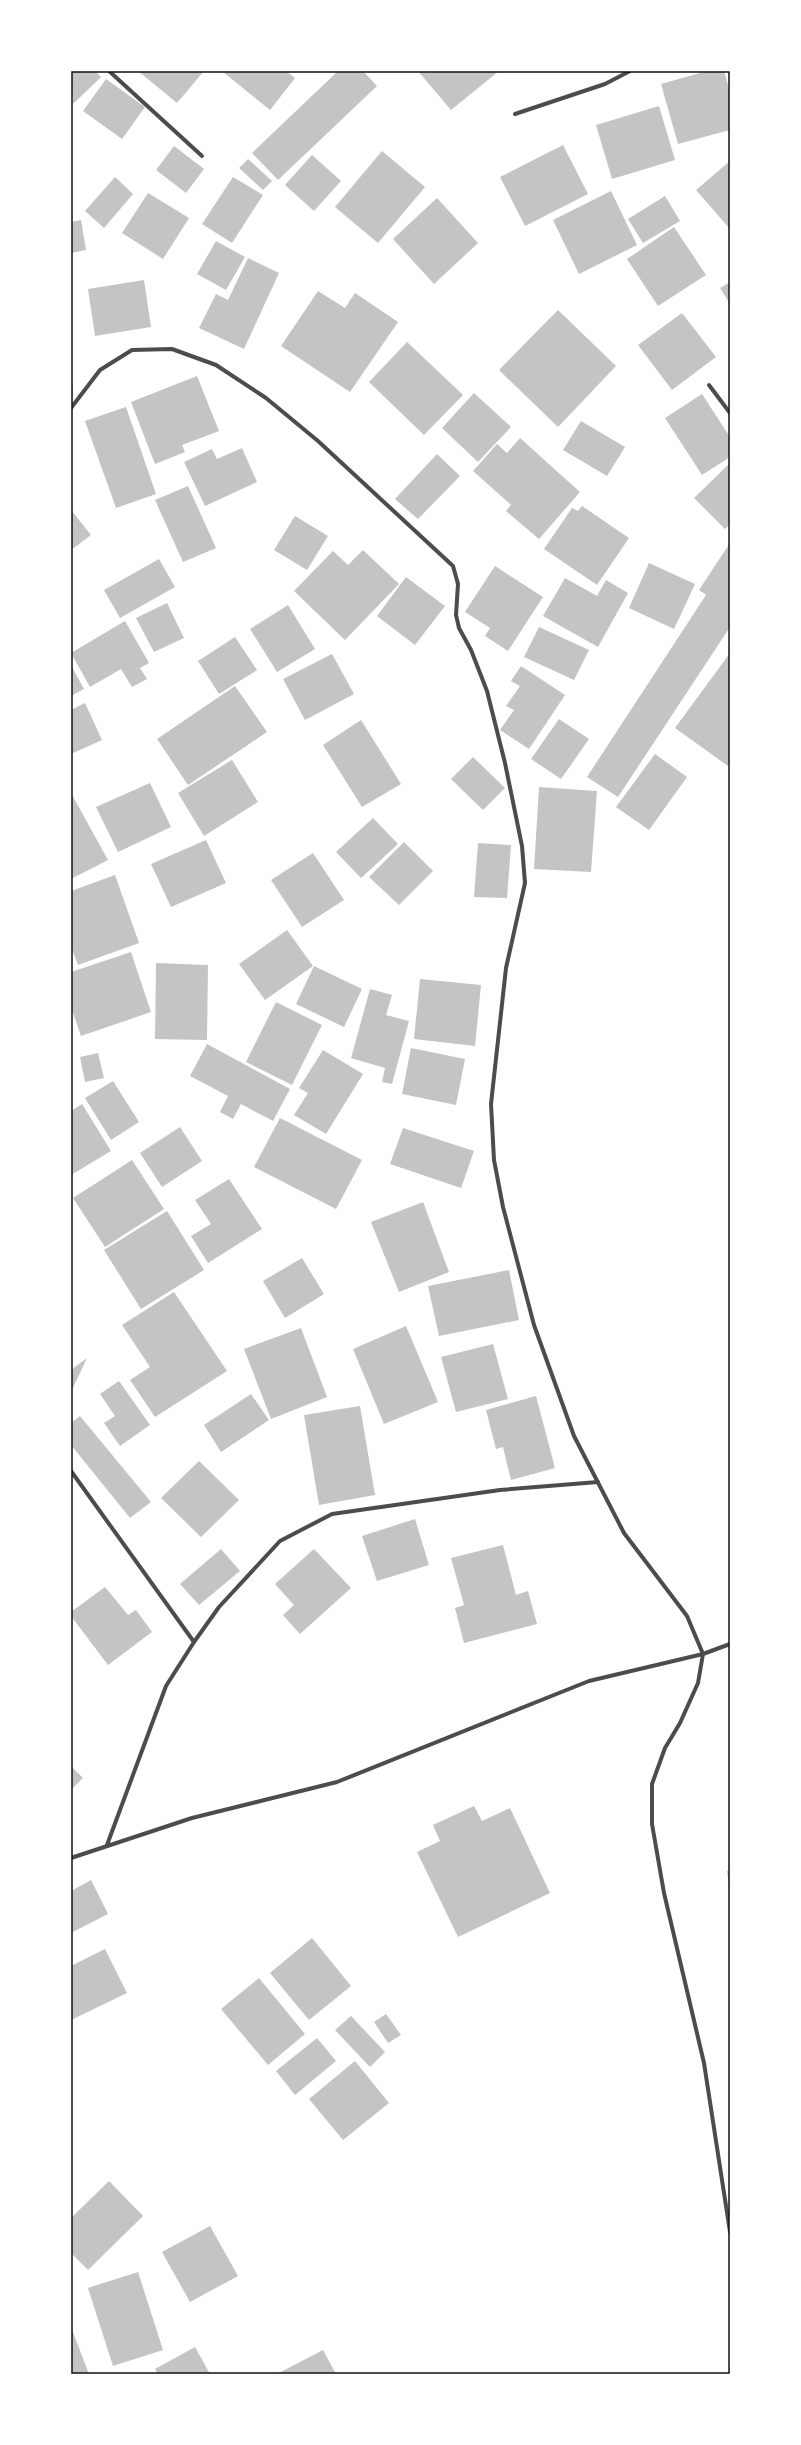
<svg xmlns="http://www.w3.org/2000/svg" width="801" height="2445" viewBox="0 0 801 2445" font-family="'Asap Condensed',sans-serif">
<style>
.building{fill:#c4c4c4}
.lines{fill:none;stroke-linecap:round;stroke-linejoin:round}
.minor{stroke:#4c4c4c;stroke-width:4}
.neatline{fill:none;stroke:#111;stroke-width:1.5}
</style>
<rect width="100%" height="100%" fill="#fff"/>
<g class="building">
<polygon points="71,71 95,71 101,77 73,104"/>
<polygon points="138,71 204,71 177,103"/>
<polygon points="222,71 286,71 295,78 270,110"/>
<polygon points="338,71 363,71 377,86 278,180 252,153"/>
<polygon points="418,71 499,71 451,110"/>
<polygon points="707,71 724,71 730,92 730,130 678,144 661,84"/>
<polygon points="106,79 145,107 122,139 83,111"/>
<polygon points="659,106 675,160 612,179 596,125"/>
<polygon points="563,145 588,194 525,226 500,177"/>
<polygon points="174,146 204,169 186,193 156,170"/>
<polygon points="382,151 425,187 378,243 335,207"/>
<polygon points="312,155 341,181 314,211 285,185"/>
<polygon points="248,159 272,181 263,190 239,168"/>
<polygon points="730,161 730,229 696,190"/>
<polygon points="115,177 133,194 104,228 85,211"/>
<polygon points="233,177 263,195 232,243 202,224"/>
<polygon points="611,191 637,245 579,274 553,220"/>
<polygon points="148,193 189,218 163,259 122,233"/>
<polygon points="665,196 680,221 643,243 628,219"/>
<polygon points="437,198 478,243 434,284 393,239"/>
<polygon points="81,220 86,250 71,253 71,222"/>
<polygon points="674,227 706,275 658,306 627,259"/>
<polygon points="216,241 245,257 226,290 197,274"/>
<polygon points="248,258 279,273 244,349 199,328 216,294 228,300"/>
<polygon points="144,280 151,327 95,336 88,289"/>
<polygon points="730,282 730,304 720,288"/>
<polygon points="318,291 345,308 355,293 398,322 350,392 281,346"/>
<polygon points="558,310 616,366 558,427 499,370"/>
<polygon points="682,313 716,357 672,390 638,345"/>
<polygon points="407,342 463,395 424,435 369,382"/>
<polygon points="197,376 219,431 182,445 185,452 155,464 131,402"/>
<polygon points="71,382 72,382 73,396 71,396"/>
<polygon points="474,393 511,427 478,462 442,428"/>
<polygon points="702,394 730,437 730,457 702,475 665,418"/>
<polygon points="126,407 156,494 116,508 85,421"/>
<polygon points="581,421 625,447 607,476 563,450"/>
<polygon points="520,438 580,492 539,539 506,511 511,505 473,471 497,444 507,453"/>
<polygon points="242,448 257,482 205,506 184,462 212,449 217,459"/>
<polygon points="437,454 460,476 418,519 395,499"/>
<polygon points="729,464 730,524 725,529 694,498"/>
<polygon points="188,486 216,548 183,562 155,500"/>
<polygon points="582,506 629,538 597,585 544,549 572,508 578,511"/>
<polygon points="71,510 91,535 71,550"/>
<polygon points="295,516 328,536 307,570 274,550"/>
<polygon points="730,543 730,627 618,797 587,777 706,595 699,590"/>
<polygon points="363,550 399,584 345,640 294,591 333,551 348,565"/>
<polygon points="159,559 175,587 120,618 104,590"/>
<polygon points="649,563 695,584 674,629 629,608"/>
<polygon points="495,566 543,597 508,651 485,636 490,628 465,612"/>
<polygon points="406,577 445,606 415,645 377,616"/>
<polygon points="565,578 597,596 606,580 628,593 598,647 543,616"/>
<polygon points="167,603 184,638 154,652 136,618"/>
<polygon points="288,605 315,649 277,672 250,629"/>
<polygon points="125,621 149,663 140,668 147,679 132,687 121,669 90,687 71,653"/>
<polygon points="539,627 589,650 574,680 524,657"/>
<polygon points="235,637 257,670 219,694 198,661"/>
<polygon points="730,653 730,763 728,766 675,728"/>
<polygon points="332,654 354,694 305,720 283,679"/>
<polygon points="71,665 84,689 71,696"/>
<polygon points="521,666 565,695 529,749 500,730 514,710 506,706 520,686 511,681"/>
<polygon points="235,686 267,732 188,785 157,739"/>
<polygon points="85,703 102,740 71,754 71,710"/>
<polygon points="559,719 589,739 561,779 531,759"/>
<polygon points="361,720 401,784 362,807 323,745"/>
<polygon points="655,754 687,777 649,830 616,807"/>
<polygon points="473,757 505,788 483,810 451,779"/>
<polygon points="232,760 258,802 204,836 178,793"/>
<polygon points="150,783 171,827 118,852 96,807"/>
<polygon points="539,787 597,791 591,872 534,869"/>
<polygon points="71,793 108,860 71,879"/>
<polygon points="373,818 398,844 361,878 336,852"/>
<polygon points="206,840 226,883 171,907 151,864"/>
<polygon points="404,842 433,871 399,905 369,877"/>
<polygon points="478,843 511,845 507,898 474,897"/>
<polygon points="313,853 344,900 302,927 271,880"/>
<polygon points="115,875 139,943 78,965 71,947 71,891"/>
<polygon points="287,930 313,966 265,1000 239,964"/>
<polygon points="131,952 151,1012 81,1036 71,1007 71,972"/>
<polygon points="156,963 208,965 207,1040 155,1039"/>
<polygon points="314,966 362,989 344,1027 296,1004"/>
<polygon points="420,979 481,985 475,1046 414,1039"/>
<polygon points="370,989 392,995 386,1015 409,1021 392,1084 382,1082 385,1068 351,1058"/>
<polygon points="276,1002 322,1025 292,1085 246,1062"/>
<polygon points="207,1044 290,1089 273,1121 241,1104 233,1119 220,1112 228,1096 190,1076"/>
<polygon points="411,1048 465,1059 456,1105 402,1094"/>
<polygon points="323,1050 363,1074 326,1134 294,1115 308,1093 299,1088"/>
<polygon points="98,1053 104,1078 85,1082 80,1057"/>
<polygon points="113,1081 139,1122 111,1140 85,1098"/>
<polygon points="82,1104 111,1151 71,1175 71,1111"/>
<polygon points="280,1118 362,1160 336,1209 254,1167"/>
<polygon points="180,1127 202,1161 162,1187 140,1153"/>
<polygon points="403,1128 474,1151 461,1188 390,1164"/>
<polygon points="132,1160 164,1209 105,1247 73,1198"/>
<polygon points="229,1179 262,1229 208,1263 191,1236 211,1224 195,1200"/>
<polygon points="423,1202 449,1272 399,1292 371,1222"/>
<polygon points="167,1211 204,1270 141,1309 104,1250"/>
<polygon points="302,1258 324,1294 285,1318 263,1281"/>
<polygon points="509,1270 519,1320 439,1336 428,1286"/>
<polygon points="174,1292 227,1371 155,1417 130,1380 150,1367 122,1325"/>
<polygon points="406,1326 438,1402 384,1424 353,1349"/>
<polygon points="301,1328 327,1397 271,1419 244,1349"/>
<polygon points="493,1344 508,1399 456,1412 441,1357"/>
<polygon points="87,1358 71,1392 71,1370"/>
<polygon points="119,1381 150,1425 120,1446 104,1423 115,1416 100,1394"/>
<polygon points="251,1394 269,1420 221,1452 204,1425"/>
<polygon points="536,1396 555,1468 511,1480 503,1447 496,1449 486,1410"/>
<polygon points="360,1406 375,1495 319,1505 304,1415"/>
<polygon points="80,1416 151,1502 130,1518 71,1445 71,1423"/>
<polygon points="199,1461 239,1500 201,1537 161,1498"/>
<polygon points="415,1519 429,1565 377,1581 362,1536"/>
<polygon points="503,1545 516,1595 528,1591 537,1624 464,1643 455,1608 464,1605 451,1558"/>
<polygon points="221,1549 240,1571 199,1605 180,1584"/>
<polygon points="314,1549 351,1588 300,1634 283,1615 294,1605 275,1584"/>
<polygon points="105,1587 128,1615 136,1610 152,1632 108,1665 71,1616 71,1612"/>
<polygon points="71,1766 83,1778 71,1790"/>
<polygon points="474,1806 482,1821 510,1808 550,1893 458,1937 417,1852 440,1841 433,1825"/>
<polygon points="730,1870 730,1884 729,1884 727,1871"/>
<polygon points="91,1880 108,1914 71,1933 71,1891"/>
<polygon points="312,1938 351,1986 309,2020 270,1973"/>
<polygon points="105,1949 127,1993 71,2020 71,1966"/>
<polygon points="259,1978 305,2034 268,2065 221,2009"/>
<polygon points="386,2014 401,2035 388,2043 374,2022"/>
<polygon points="351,2016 385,2052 370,2067 335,2030"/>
<polygon points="317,2038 336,2061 295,2095 276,2071"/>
<polygon points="355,2061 389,2103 343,2140 309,2099"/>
<polygon points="109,2181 143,2216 88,2270 71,2253 71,2218"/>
<polygon points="210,2226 238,2276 190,2302 162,2252"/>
<polygon points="138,2272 163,2350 113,2366 88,2288"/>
<polygon points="71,2327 89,2374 71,2374"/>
<polygon points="195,2347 210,2374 158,2374 155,2369"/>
<polygon points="323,2350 336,2374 277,2374"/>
</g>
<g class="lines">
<g class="minor">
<polyline points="109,71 202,156"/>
<polyline points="515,114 605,84 630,71"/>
<polyline points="709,385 730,413"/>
<polyline points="71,408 100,370 132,350 172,349 216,365 266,398 318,441 453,566 458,584 456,615 459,628 471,650 487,691 505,763 522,846 525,883 506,968 491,1104 494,1160 503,1207 534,1325 574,1436 624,1533 687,1616 703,1654 589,1681 337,1782 192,1818 71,1858"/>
<polyline points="71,1471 194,1642"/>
<polyline points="730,1644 703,1654 698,1683 680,1723 665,1748 652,1784 652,1824 664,1893 704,2063 730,2232"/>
<polyline points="107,1845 166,1686 194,1642 219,1607 280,1541 332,1514 500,1490 598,1482"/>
</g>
</g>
<rect width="801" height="2445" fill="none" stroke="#ffffff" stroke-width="144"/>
<rect x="72" y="72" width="657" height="2301" class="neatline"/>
</svg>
